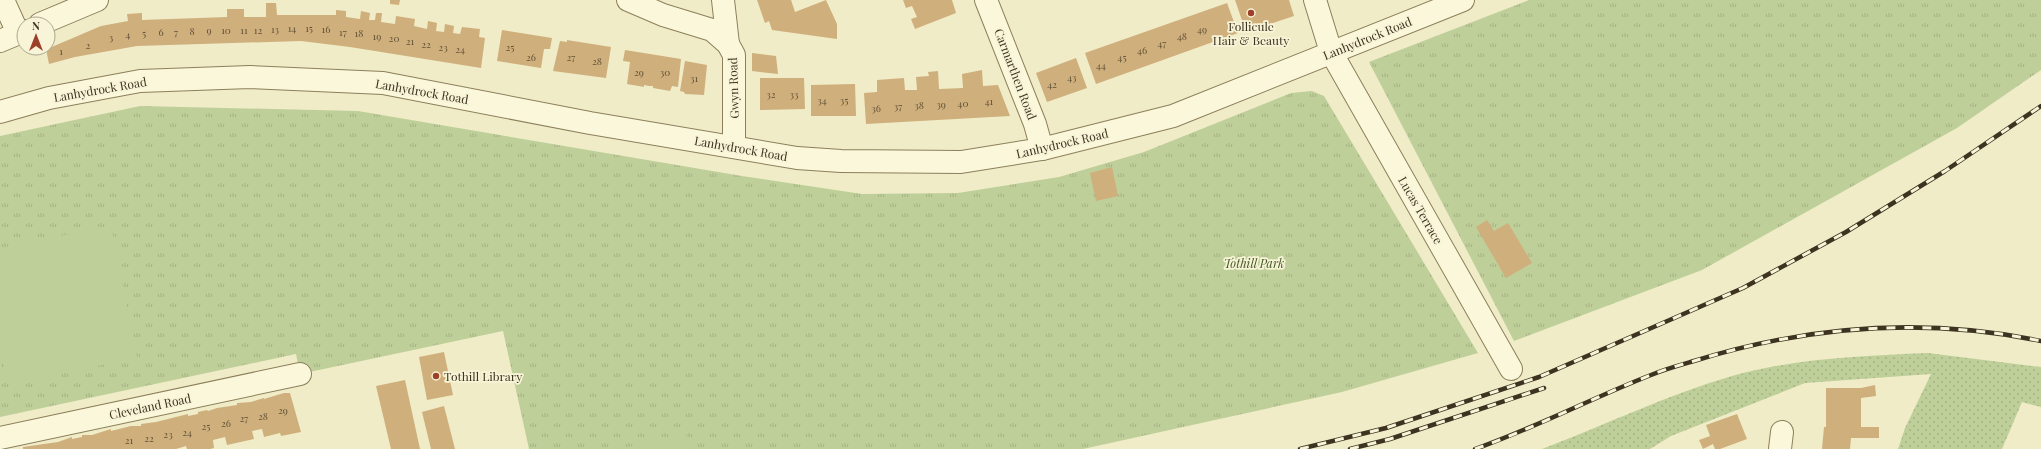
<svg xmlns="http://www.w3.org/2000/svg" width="2041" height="449" viewBox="0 0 2041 449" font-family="'Playfair Display',serif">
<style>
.grass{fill:url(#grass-dots)}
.park{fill:url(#park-tufts)}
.pitch{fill:#bfcf9a}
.building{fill:#cfaf7c}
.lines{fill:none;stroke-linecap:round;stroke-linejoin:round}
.minor-casing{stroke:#8d7f5b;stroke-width:24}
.minor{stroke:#faf7db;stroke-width:22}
.rail-casing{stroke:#3d3320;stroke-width:4.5}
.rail{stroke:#f7f4d7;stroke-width:3;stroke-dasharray:9;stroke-linecap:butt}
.poi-dot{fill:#9e3f29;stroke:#f7f4d7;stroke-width:1.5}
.labels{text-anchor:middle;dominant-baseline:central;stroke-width:3.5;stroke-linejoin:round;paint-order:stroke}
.number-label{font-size:10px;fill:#625237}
.poi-label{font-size:12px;fill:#3d3320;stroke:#f7f4d7}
.street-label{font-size:12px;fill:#3d3320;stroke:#f7f4d7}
.park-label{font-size:12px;font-style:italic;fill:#435a26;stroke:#f7f4d7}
</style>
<defs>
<pattern id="grass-dots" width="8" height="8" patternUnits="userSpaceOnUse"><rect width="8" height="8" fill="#bfcf9a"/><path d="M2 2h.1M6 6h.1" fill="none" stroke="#a5b284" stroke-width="1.8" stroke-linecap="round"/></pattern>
<pattern id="park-tufts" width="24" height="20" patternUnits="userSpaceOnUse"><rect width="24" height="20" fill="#bfcf9a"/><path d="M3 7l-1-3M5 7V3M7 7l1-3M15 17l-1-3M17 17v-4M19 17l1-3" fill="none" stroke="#a5b284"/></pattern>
</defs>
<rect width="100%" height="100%" fill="#f0ecc7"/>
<path class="grass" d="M1928 353 2041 367V407L2022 402 2002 449H1898L1905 428 1931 374 1805 383 1671 436 1650 449H1542C1605 425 1667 395 1732 376 1796 358 1862 356 1928 353Z"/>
<g class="park">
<polygon points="1529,0 2041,0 2041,70 1957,128 1702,270 1514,341 1369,62"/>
<polygon points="1312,91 1324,96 1478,353 1342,392 1083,449 529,449 503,331 300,374 296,354 0,417 0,136 140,106 358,111 742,176 862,194 958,193 1059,177 1144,152 1291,93"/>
</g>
<g class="pitch">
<polygon points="111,226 137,358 7,384 0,347 0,248"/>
<polygon points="686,434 690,449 619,449"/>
</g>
<g class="building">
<polygon points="390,0 400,0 399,5 390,4"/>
<polygon points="757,0 791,0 795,12 826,0 837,24 837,39 772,30 769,21 765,23"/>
<polygon points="903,0 952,0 956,13 915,29 911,19 917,17 912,6 906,8"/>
<polygon points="1235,0 1289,0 1294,16 1246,32"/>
<polygon points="266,3 276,3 277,15 336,15 336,10 346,11 346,17 360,19 361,11 370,13 369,20 375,20 376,13 382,13 381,22 395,24 396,16 415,19 414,26 427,29 428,21 437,23 436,31 444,32 445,24 454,26 453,33 460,34 462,27 480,29 479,37 485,38 481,68 350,47 301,41 137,46 75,57 49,64 47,54 47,49 101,26 128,21 127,14 142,13 142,20 227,17 227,9 244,9 244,17 266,17"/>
<polygon points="1227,3 1238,33 1096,84 1085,53"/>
<polygon points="502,30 552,38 550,49 544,49 541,68 497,61"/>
<polygon points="567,40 611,47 606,78 553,71 560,41 567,42"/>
<polygon points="625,50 681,59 678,87 672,86 670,91 653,88 653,86 649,86 644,85 644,87 627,84 630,62 623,61"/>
<polygon points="752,53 776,56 778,74 752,71"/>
<polygon points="1076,58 1087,88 1047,102 1036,73"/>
<polygon points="685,61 707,65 704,95 685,94 684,92 680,91"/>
<polygon points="982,70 983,86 998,85 1010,116 866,124 864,93 877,92 877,80 904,78 905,90 917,90 916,77 929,76 928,72 938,71 939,89 963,88 962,74"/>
<polygon points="760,78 804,78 805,109 760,110"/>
<polygon points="855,84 856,116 811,116 811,85"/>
<polygon points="1112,167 1118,196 1096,201 1090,173"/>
<polygon points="1487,220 1494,231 1508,223 1532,263 1506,278 1476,227"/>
<polygon points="444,352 453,395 427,400 419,357"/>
<polygon points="405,380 420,449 391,449 376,386"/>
<polygon points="1875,385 1876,396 1861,398 1861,427 1879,427 1879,438 1851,438 1850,449 1822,449 1824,427 1826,427 1826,388 1861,388"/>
<polygon points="284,393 290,393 301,432 281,436 280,433 264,437 262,429 252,431 254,439 227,445 225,437 213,440 214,448 210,449 187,449 186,446 176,449 23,449 23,447 58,442 72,437 72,439 82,437 82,435 92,435 111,429 111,431 131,426 141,426 141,424 156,422 188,414 188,416 198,414 198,412 207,410 208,411 217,408 237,405 237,403 251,402 264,398 264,399"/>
<polygon points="444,406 455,449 431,449 422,412"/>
<polygon points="1737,414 1747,439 1720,449 1715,449 1713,444 1703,449 1699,440 1710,436 1706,425"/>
</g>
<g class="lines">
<g class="minor-casing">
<g id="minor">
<polyline points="3,0 18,33"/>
<polyline points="628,0 663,15 712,30 728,44 734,55 734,147"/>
<polyline points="723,0 728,44"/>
<polyline points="986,0 1035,124 1042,149"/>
<polyline points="1315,0 1331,52 1511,369"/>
<polyline points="40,24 97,0"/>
<polyline points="0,41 24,31"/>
<polyline points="0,112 49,98 140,81 250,77 383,83 590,123 797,158 841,161 961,162 1042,149 1173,116 1463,0"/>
<polyline points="0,438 300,374"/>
<polyline points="1780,449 1782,432"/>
</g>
</g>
<use href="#minor" class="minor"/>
<g class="rail-casing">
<g id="rail">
<polyline points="1300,449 1386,428 1539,377 1743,288 1846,232 1945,171 2041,106"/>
<polyline points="1350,449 1390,439 1544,388"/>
<path d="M1475 449C1535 428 1592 398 1651 375 1665 369 1680 365 1694 361 1807 326 1925 317 2041 341"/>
</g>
</g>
<use href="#rail" class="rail"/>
</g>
<g class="poi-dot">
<circle cx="1251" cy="13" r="4"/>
<circle cx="436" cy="376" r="4"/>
</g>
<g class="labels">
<g class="number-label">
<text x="292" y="28">14</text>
<text x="309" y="28">15</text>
<text x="275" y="29">13</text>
<text x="326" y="29">16</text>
<text x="1202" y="29">49</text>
<text x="209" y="30">9</text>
<text x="226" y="30">10</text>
<text x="244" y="30">11</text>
<text x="258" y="30">12</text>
<text x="192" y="31">8</text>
<text x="161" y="32">6</text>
<text x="176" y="32">7</text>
<text x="343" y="32">17</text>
<text x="144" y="33">5</text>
<text x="359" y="33">18</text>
<text x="128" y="34">4</text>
<text x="377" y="36">19</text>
<text x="1182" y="36">48</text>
<text x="111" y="37">3</text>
<text x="394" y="38">20</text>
<text x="410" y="41">21</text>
<text x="1162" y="43">47</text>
<text x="426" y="44">22</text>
<text x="88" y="45">2</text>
<text x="443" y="47">23</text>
<text x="510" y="47">25</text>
<text x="460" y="49">24</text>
<text x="1142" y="50">46</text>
<text x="61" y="51">1</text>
<text x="531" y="57">26</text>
<text x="571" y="57">27</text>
<text x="1122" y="57">45</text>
<text x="597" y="61">28</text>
<text x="1101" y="65">44</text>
<text x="639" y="72">29</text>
<text x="665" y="72">30</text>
<text x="1072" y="77">43</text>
<text x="694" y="78">31</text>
<text x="1052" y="84">42</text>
<text x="771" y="94">32</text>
<text x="794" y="94">33</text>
<text x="822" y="100">34</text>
<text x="844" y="100">35</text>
<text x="989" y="101">41</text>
<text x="963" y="103">40</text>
<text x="941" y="104">39</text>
<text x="919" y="105">38</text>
<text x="898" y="106">37</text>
<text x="876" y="108">36</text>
<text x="283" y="410">29</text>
<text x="263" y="416">28</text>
<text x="244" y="418">27</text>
<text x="226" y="423">26</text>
<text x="206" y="426">25</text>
<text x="187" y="432">24</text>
<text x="168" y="434">23</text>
<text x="149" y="438">22</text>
<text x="129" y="440">21</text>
</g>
<g class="poi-label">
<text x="1251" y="26">Follicule<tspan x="1251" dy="14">Hair &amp; Beauty</tspan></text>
<text x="444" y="376" text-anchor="start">Tothill Library</text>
</g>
<g class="street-label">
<text transform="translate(1367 38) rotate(-22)">Lanhydrock Road</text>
<text transform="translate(1016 74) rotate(69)">Carmarthen Road</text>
<text transform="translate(733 88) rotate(-92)">Gwyn Road</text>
<text transform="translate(100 89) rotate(-10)">Lanhydrock Road</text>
<text transform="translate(422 91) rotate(10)">Lanhydrock Road</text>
<text transform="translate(1062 143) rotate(-13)">Lanhydrock Road</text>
<text transform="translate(741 148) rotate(10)">Lanhydrock Road</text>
<text transform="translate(1421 210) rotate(60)">Lucas Terrace</text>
<text transform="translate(150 406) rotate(-12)">Cleveland Road</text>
</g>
<g class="park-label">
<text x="1254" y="263">Tothill Park</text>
</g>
</g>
<g transform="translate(36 36)"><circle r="19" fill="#f7f4d7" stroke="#ada78e"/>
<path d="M0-3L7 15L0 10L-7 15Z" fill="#9e3f29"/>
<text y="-6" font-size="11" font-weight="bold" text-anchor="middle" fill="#3d3320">N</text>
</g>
</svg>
